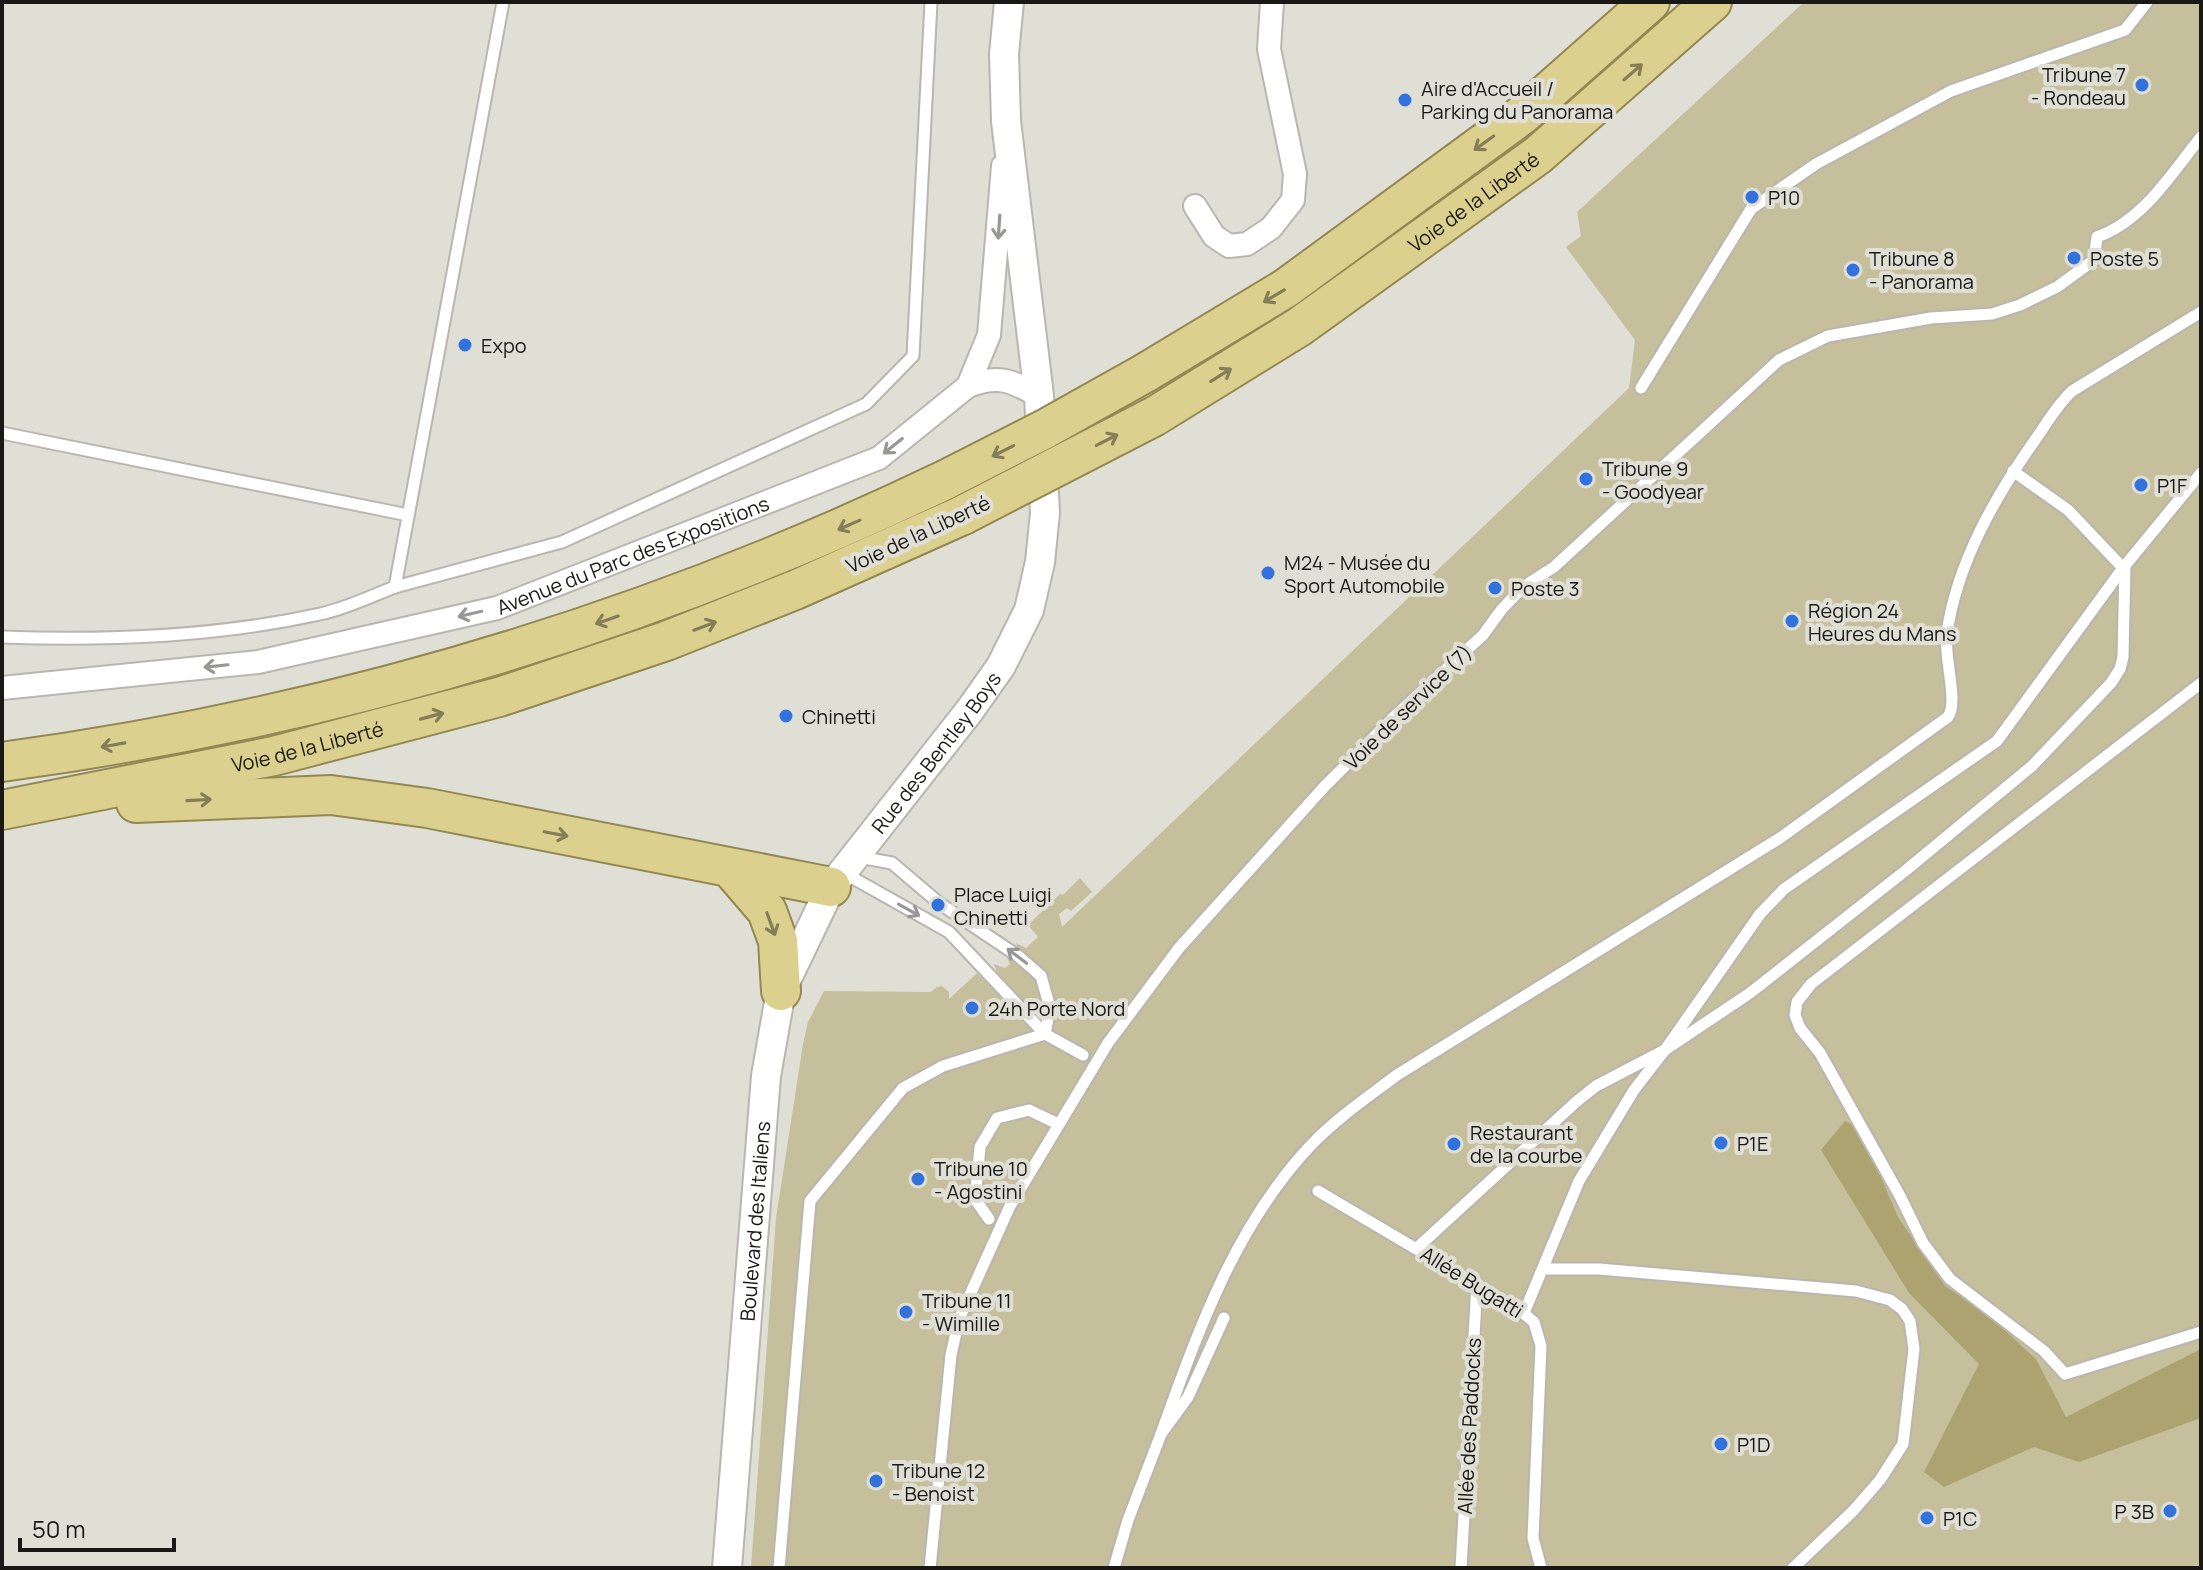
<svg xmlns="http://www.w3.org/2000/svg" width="2203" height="1570" viewBox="0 0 2203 1570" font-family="Manrope,sans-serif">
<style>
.green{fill:#c6bf9b}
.forest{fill:#ada371}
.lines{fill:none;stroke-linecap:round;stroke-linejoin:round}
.service-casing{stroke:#b8b6ae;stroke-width:15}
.minor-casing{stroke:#b8b6ae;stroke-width:26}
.tertiary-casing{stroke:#b8b6ae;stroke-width:32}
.trunk-casing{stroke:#938852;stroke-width:42}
.service{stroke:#fff;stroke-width:11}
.minor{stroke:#fff;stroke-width:22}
.tertiary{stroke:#fff;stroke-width:28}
.trunk{stroke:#dcd08f;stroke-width:38}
.trunk-bridge-casing{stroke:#938852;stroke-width:42;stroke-linecap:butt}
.trunk-bridge{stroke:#dcd08f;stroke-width:38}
.oneway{stroke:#847d58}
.oneway2{stroke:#989796}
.poi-dot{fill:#3172df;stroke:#e0dfd6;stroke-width:3}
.labels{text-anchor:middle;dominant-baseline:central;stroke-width:8;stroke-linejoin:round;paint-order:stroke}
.poi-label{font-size:20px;fill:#191815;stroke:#e0dfd6;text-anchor:start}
.street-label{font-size:20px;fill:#191815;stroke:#e0dfd6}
</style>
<rect width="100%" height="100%" fill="#e0dfd6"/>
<polygon class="green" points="1804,2 2201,2 2201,1568 751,1568 776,1218 803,1044 808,1022 824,991 931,992 937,987 942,986 949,992 949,999 977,973 988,984 998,975 994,964 1005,968 1010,964 1005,953 1020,954 1016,943 1026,948 1038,937 1028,925 1060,894 1063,895 1080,878 1092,892 1071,911 1067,908 1059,914 1062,927 1629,388 1635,340 1566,247 1581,236 1577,212"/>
<polygon class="forest" points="1845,1121 1860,1128 1898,1217 1945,1286 1985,1312 2036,1359 2066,1417 2201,1349 2201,1418 2079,1462 2034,1447 1944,1487 1924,1472 1979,1364 1909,1293 1821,1150"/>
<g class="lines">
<g class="service-casing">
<g id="service">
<polyline points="1641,388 1751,209 1816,164 1951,91 2125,30 2147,2"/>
<polyline points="2,433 408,515"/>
<polyline points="2013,471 2068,510 2123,568"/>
<polyline points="395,587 562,542 866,404 913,356 931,2"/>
<path d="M2 637C108 641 216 637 320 614 345 609 371 596 395 587L503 2"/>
<polyline points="2201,683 1811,984 1797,1002 1795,1015 1800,1028 1820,1053 1900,1196 1923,1243 1950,1279 2044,1351 2065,1374 2201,1332"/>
<polyline points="859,857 892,863 939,903 1018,956 1041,976 1050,1008 1045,1034 1083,1055"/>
<polyline points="1318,1191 1518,1309 1534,1322 1541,1346 1533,1538 1541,1568"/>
<polyline points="989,1219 975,1199 980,1147 997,1118 1029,1110 1058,1124"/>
<polyline points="1417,1248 1576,1102 1596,1086 1665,1050 1760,914 1784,889 1997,741 2123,568 2201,473"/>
<polyline points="1543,1269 1599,1269 1856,1291 1890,1300 1902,1309 1910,1321 1914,1349 1903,1444 1880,1480 1853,1511 1793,1568"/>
<polyline points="1524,1313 1579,1181 1634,1090 1665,1050 1750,993 1905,871 2032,766 2111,683 2120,669 2123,657 2125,566"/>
<path d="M1161 1434C1198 1331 1235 1225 1312 1144 1337 1118 1368 1097 1397 1075L1780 838 1948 717C1959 702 1943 655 1947 633 1957 563 1995 497 2035 440 2047 423 2057 405 2072 391L2201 312"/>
<polyline points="779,1568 810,1201 903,1088 943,1066 1045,1034 949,932 844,873"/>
<path d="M930 1568 951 1355 959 1319 1010 1206 1108 1043 1179 948 1324 787 1395 716 1483 635 1502 609 1523 587 1554 567 1779 360 1828 336 1931 318 1992 314 2020 305 2057 287 2094 260 2097 237C2143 221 2171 174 2201 137"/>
<polyline points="1114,1568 1128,1520 1161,1434 1188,1397 1224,1318"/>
<polyline points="1461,1568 1477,1283"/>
</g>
</g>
<g class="minor-casing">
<g id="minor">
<polyline points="1195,206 1214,236 1229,246 1247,244 1271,228 1293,200 1295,174 1269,49 1272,2"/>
<path d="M968 386C999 374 1012 381 1039 396"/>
<path id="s1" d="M2 688 258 662 497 608 879 458 968 386 989 335 1003 166"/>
</g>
</g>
<g class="tertiary-casing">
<g id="tertiary">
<path id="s2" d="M727 1568 766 1076 781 991 831 887 970 710 1001 666 1029 610 1040 562 1045 513 1039 396 1006 121 1004 54 1009 2"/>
</g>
</g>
<g class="trunk-casing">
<g id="trunk">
<polyline points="1145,373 1286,288 1522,115 1650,2"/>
<path id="s3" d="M1155 416 1299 327 1538 155 1712 2"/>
<path d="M2 762C329 718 647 623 945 480"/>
<polyline points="136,803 331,795 427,808 831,887"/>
<path id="s4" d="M2 810 274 756 499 697 666 641 795 590 963 515"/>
<polyline points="731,869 767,911 778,941 781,991"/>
</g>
</g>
<use href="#service" class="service"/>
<use href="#minor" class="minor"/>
<use href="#tertiary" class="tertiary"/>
<use href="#trunk" class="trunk"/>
<g class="trunk-bridge-casing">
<g id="trunk-bridge">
<polyline points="945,480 1045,429 1145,373"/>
<polyline points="963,515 1155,416"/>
</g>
</g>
<use href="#trunk-bridge" class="trunk-bridge"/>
</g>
<defs><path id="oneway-shaft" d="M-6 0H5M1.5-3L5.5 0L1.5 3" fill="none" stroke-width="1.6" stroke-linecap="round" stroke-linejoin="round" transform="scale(2)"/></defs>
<g class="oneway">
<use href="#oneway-shaft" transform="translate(1633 72) rotate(-41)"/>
<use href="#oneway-shaft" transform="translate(1484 143) rotate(144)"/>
<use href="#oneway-shaft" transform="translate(1274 296) rotate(149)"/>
<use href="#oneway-shaft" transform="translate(1221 375) rotate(-32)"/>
<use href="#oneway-shaft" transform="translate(1107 440) rotate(-27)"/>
<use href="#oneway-shaft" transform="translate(1003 451) rotate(153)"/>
<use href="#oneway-shaft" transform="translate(849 525) rotate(156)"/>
<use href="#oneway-shaft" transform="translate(607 620) rotate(161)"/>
<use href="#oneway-shaft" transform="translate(705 626) rotate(-21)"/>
<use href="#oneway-shaft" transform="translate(432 716) rotate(-15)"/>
<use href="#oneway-shaft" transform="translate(113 745) rotate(170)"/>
<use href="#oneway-shaft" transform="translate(199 800) rotate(-3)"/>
<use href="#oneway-shaft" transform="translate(556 834) rotate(11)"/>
<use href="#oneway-shaft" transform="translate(771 924) rotate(70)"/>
</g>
<g class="oneway2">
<use href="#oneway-shaft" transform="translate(999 227) rotate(94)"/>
<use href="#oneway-shaft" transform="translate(893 446) rotate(141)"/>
<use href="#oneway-shaft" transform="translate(470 614) rotate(167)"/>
<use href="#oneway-shaft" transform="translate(216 666) rotate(174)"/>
<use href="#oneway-shaft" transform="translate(909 910) rotate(29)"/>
<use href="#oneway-shaft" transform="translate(1017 956) rotate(-143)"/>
</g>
<g class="poi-dot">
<circle cx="2142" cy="85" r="8"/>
<circle cx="1405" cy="100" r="8"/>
<circle cx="1752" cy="197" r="8"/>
<circle cx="2074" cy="258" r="8"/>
<circle cx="1853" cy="270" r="8"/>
<circle cx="465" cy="345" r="8"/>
<circle cx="1586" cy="479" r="8"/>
<circle cx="2141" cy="485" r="8"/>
<circle cx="1268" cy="573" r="8"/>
<circle cx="1495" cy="588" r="8"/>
<circle cx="1792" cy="621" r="8"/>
<circle cx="786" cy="716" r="8"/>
<circle cx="938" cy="905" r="8"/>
<circle cx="972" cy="1008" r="8"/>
<circle cx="1721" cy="1143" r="8"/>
<circle cx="1454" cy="1144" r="8"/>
<circle cx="918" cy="1179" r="8"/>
<circle cx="906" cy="1312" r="8"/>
<circle cx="1721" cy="1444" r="8"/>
<circle cx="876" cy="1481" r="8"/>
<circle cx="2170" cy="1511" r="8"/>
<circle cx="1927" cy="1518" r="8"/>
</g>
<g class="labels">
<g class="poi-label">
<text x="2126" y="74" text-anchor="end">Tribune 7<tspan x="2126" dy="23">- Rondeau</tspan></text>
<text x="1421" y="88">Aire d'Accueil /<tspan x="1421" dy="23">Parking du Panorama</tspan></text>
<text x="1768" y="197">P10</text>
<text x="1869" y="258">Tribune 8<tspan x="1869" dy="23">- Panorama</tspan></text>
<text x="2090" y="258">Poste 5</text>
<text x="481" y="345">Expo</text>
<text x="1602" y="468">Tribune 9<tspan x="1602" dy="23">- Goodyear</tspan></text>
<text x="2157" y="485">P1F</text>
<text x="1284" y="562">M24 - Musée du<tspan x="1284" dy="23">Sport Automobile</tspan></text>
<text x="1511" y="588">Poste 3</text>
<text x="1808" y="610">Région 24<tspan x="1808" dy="23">Heures du Mans</tspan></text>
<text x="802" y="716">Chinetti</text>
<text x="954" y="894">Place Luigi<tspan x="954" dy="23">Chinetti</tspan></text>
<text x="988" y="1008">24h Porte Nord</text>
<text x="1470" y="1132">Restaurant<tspan x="1470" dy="23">de la courbe</tspan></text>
<text x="1737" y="1143">P1E</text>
<text x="934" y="1168">Tribune 10<tspan x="934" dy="23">- Agostini</tspan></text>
<text x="922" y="1300">Tribune 11<tspan x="922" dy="23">- Wimille</tspan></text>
<text x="1737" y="1444">P1D</text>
<text x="892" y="1470">Tribune 12<tspan x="892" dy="23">- Benoist</tspan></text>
<text x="2154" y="1511" text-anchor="end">P 3B</text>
<text x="1943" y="1518">P1C</text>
</g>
<g class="street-label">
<text stroke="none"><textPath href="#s3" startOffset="384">Voie de la Liberté</textPath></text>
<text transform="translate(918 534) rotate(-25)">Voie de la Liberté</text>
<text stroke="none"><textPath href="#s1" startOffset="648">Avenue du Parc des Expositions</textPath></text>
<text transform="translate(1408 707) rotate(-44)">Voie de service (7)</text>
<text stroke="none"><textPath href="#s4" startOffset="312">Voie de la Liberté</textPath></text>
<text stroke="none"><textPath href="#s2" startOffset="866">Rue des Bentley Boys</textPath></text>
<text stroke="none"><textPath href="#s2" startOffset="348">Boulevard des Italiens</textPath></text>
<text transform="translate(1472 1282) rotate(32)">Allée Bugatti</text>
<text transform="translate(1469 1426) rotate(-87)">Allée des Paddocks</text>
</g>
</g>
<rect width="2203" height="1570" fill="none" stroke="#191815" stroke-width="8"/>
<path d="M20 1538v12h154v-12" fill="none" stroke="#191815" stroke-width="4"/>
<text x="32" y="1538" font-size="24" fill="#191815" stroke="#e0dfd6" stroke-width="6" paint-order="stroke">50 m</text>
</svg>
